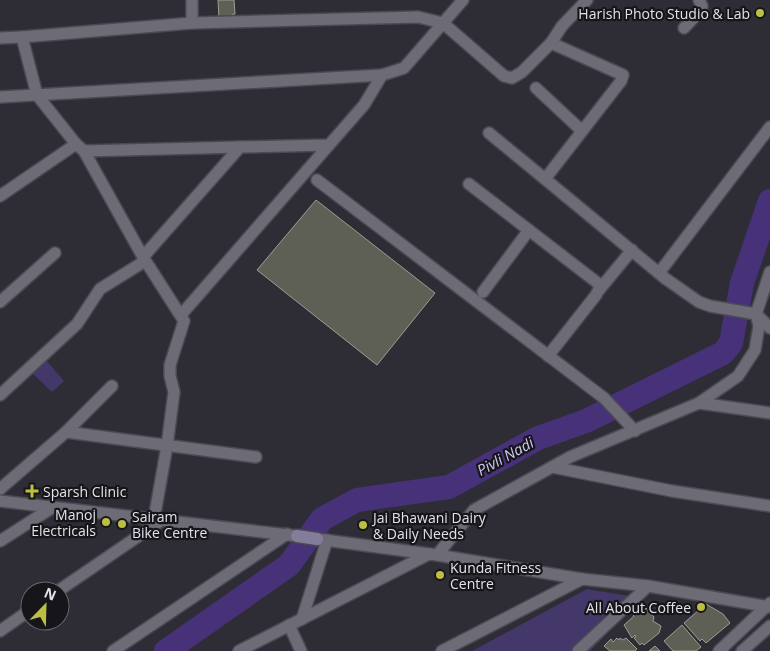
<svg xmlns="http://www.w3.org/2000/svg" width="770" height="651" viewBox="0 0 770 651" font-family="'Open Sans',sans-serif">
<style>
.green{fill:#44376a}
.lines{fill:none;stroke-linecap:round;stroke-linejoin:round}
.river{stroke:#47327a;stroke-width:24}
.building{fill:#5f6055;stroke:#9d9e92}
.street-casing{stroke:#4b4a52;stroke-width:14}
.secondary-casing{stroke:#4b4a52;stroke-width:15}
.street{stroke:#6d6b76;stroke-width:11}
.secondary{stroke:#837d9a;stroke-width:12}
.poi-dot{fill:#bdbf43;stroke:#16161a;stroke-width:2}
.labels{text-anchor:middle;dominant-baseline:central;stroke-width:4.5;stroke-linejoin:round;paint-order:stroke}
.poi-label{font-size:14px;fill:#e3e2e8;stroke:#16161a;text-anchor:start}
.water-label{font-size:15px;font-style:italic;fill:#cfc7f1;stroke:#16161a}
</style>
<rect width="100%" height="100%" fill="#2e2d36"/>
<g class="green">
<polygon points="45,359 64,381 52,392 31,372"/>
<polygon points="587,589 641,598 590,651 472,651"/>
</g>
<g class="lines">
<polyline class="river" points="166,651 289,565 322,519 357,500 449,487 538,438 586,421 723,353 731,343 742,283 770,201"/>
</g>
<g class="building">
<polygon points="218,0 234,0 235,14 233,14 233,19 219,19"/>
<polygon points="316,200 435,293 377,365 257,270"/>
<polygon points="706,604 723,614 730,623 706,643 702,639 700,641 684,623"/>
<polygon points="646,608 654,617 653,621 661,626 659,633 644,645 642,643 640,645 634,638 636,637 635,635 632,638 624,625 634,616 633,615 639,609 642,612"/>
<polygon points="682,625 701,647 696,651 673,651 664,641"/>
<polygon points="617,638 619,640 620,638 623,640 626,638 637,649 635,651 610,651 604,646 611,639 613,642"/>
<polygon points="655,646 660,651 649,651"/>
</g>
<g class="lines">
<g class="street-casing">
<g id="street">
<polyline points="587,0 562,26 551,43 623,75 621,81 545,179 666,279 699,302 710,306 756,314 770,328"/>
<polyline points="192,23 418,17 443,23 504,76 512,78 522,72 551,43"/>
<polyline points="684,28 701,10 702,6 699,0"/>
<polyline points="22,37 192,23 192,0"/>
<polyline points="0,38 22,37 37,95 76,144 84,151 143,257 240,147 329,145 364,105 382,75"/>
<polyline points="536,88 582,131"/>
<polyline points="0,97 382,75 404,68 463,0"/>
<polyline points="489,133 545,179"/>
<polyline points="84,151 240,147"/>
<polyline points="317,180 604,398 635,431"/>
<polyline points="469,184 599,284 600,287 596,295 548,356"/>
<polyline points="0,196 76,144"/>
<polyline points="143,257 184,321 170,365 170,376 174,392 167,446 154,519"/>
<polyline points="659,273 770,127"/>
<polyline points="599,290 632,250"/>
<polyline points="483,292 529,230"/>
<polyline points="0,302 55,253"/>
<polyline points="181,315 329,145"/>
<polyline points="0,395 77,324 100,289 145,261"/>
<polyline points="699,403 738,376 755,350 759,326 756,314 770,272"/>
<polyline points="66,432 112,386"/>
<polyline points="552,467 672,491 770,506"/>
<polyline points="0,489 66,432 256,457"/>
<polyline points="0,501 297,536"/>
<polyline points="317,539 437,555 582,579"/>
<polyline points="0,541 53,507"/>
<polyline points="437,555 474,510 570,457 699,403 770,413"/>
<polyline points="58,591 162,520"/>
<polyline points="302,619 327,540"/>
<polyline points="289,625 301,651"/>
<polyline points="0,631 30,610"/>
<polyline points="113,651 287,534"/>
<polyline points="239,651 429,554"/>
<polyline points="442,651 582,579 648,586 770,607"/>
<polyline points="578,651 648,586"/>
<polyline points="719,651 770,603"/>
<polyline points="742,651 770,626"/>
</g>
</g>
<g class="secondary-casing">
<polyline id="secondary" points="297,536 317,539"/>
</g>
<use href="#street" class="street"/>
<use href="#secondary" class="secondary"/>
</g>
<g class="poi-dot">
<circle cx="760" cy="13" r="5"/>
<path d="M29.5 483.5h5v5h5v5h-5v5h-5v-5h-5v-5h5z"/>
<circle cx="106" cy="522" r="5"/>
<circle cx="122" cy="524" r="5"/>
<circle cx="363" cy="525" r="5"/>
<circle cx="440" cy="575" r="5"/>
<circle cx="701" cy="607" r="5"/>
</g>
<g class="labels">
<g class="poi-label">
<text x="750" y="13" text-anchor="end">Harish Photo Studio &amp; Lab</text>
<text x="43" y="491">Sparsh Clinic</text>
<text x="96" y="514" text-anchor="end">Manoj<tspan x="96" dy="16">Electricals</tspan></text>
<text x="132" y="516">Sairam<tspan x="132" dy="16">Bike Centre</tspan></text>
<text x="373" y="517">Jai Bhawani Dairy<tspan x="373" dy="16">&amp; Daily Needs</tspan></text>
<text x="450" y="567">Kunda Fitness<tspan x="450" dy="16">Centre</tspan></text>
<text x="691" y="607" text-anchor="end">All About Coffee</text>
</g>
<g class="water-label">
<text transform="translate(505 456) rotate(-29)">Pivli Nadi</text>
</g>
</g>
<g transform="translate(45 606) rotate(23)"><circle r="24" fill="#16161a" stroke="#68686c"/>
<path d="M0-4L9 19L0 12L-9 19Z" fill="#bdbf43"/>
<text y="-8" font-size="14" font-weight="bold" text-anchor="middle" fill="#e3e2e8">N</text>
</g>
</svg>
